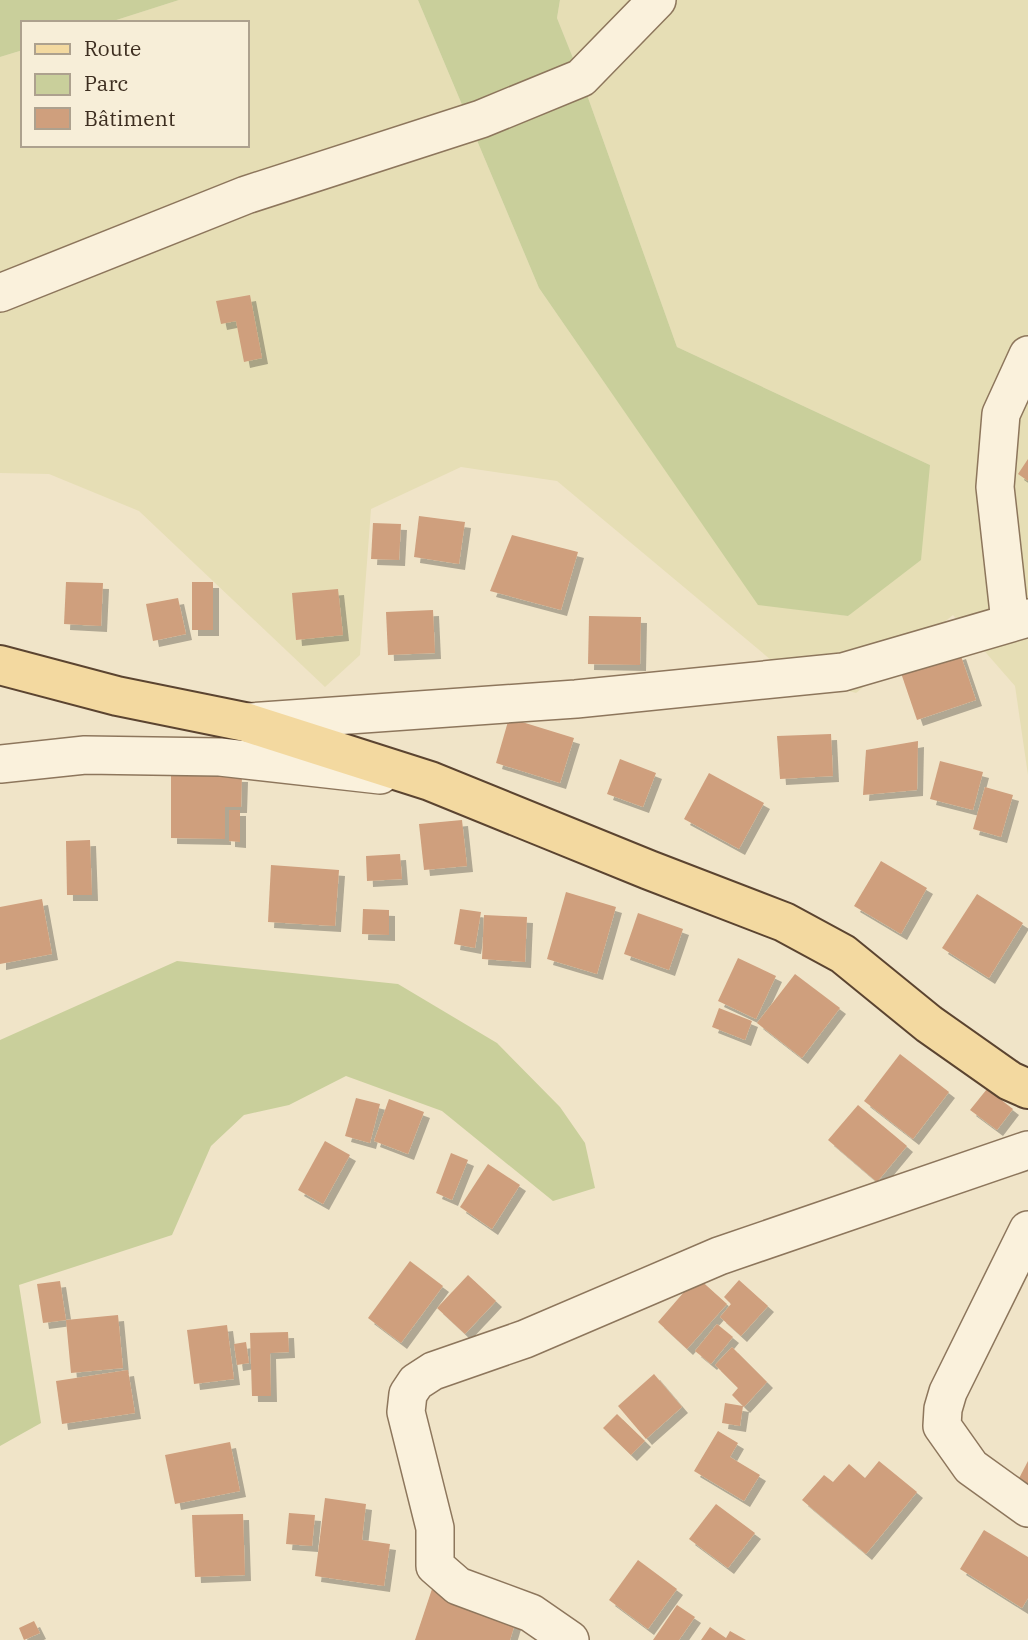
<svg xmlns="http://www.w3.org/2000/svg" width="1028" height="1640" viewBox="0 0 1028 1640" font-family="'IBM Plex Serif',serif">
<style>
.farmland{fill:#e6deb5}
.green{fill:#c9cf9b}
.building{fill:#cf9f7d;filter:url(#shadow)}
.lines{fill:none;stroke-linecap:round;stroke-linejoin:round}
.minor-casing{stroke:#8d765c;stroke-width:40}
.major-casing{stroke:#5b4430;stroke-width:42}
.minor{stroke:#faf1dc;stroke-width:37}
.major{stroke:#f3d9a0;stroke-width:38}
</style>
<defs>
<filter id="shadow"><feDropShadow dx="6" dy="6" stdDeviation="0" flood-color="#0004"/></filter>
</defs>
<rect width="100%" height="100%" fill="#f0e4c8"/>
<polygon class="farmland" points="179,0 418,0 539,288 758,604 849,616 930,465 677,347 581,78 557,18 560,0 1028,0 1028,775 1015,686 953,615 856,693 789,675 557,481 461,467 371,509 360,655 325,687 139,511 49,474 0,473 0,57 23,50 23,145 247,145 247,23 107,23"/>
<g class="green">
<polygon points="0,0 179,0 107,23 23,23 23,50 0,57"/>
<polygon points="418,0 560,0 557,18 581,78 677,347 930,465 921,560 848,616 758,605 539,288"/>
<polygon points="177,961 398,984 497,1043 560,1107 585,1143 595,1188 553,1201 442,1111 346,1076 289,1105 244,1115 211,1146 172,1235 19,1285 41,1423 0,1446 0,1040"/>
</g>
<g class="building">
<polygon points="250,295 262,358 244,362 236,321 221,324 216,301"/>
<polygon points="1028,459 1028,481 1018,474"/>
<polygon points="419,516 465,522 459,564 414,557"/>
<polygon points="373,523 401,524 399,560 371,559"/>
<polygon points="512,535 578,552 561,610 490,591"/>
<polygon points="66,582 103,583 101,626 64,624"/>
<rect x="192" y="582" width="21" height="48"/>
<polygon points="338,589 343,635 296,640 292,593"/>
<polygon points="178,598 186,634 153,641 146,604"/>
<polygon points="433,610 435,653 388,655 386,612"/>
<polygon points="589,616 641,617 640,665 588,664"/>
<polygon points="960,653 976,700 917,720 901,673"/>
<polygon points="509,718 574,738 560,783 496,763"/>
<polygon points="831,734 833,776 780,779 777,736"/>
<polygon points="918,741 917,790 863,795 866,750"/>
<polygon points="620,759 656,773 643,807 607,794"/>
<polygon points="940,761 983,772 973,810 930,799"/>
<polygon points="709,773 764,803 739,849 684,819"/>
<polygon points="171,775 242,776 241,807 225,807 225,839 171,838"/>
<polygon points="985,787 1013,795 1001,837 973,829"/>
<polygon points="229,810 240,810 240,842 229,841"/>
<polygon points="462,820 467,866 424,870 419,824"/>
<polygon points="90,840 92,895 67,895 66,841"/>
<polygon points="400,854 402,879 367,881 366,856"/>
<polygon points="881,861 927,888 901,934 854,906"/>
<polygon points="271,865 339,870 335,926 268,922"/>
<polygon points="566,892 616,907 597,974 547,959"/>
<polygon points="977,894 1023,923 989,978 942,948"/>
<polygon points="42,899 52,954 0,964 0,907"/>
<polygon points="363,909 389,910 389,935 362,934"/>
<polygon points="460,909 481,912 475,948 454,944"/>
<polygon points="638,913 683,929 669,970 624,954"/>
<polygon points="484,915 527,917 525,962 482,959"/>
<polygon points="738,958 776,976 756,1019 718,1001"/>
<polygon points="795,974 840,1008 802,1058 757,1023"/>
<polygon points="719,1008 752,1021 745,1040 712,1027"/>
<polygon points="900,1054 949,1092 913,1139 864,1101"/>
<polygon points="987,1089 1013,1109 997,1130 970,1110"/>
<polygon points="356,1098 380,1104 370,1143 345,1136"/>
<polygon points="389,1099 424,1112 408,1154 374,1141"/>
<polygon points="858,1105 907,1146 877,1182 828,1140"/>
<polygon points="325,1141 350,1155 323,1204 298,1190"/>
<polygon points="451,1153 468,1160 452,1200 436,1193"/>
<polygon points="488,1164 520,1185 492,1229 460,1207"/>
<polygon points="410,1261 443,1286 401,1343 368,1318"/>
<polygon points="468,1275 496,1301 465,1334 437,1308"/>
<polygon points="697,1277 727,1304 687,1349 658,1322"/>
<polygon points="739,1280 768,1306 741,1336 720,1317 731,1304 724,1297"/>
<polygon points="60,1281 66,1320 118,1315 123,1368 71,1373 66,1320 43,1323 37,1284"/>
<polygon points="717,1324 733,1337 711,1364 695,1351"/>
<polygon points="227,1325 234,1379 194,1384 187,1330"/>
<polygon points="288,1332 289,1352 270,1353 271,1396 252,1396 250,1333"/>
<polygon points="246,1342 249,1363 237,1365 234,1344"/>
<polygon points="732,1347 767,1382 744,1407 732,1395 738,1388 715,1365"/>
<polygon points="128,1370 135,1413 62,1424 56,1381"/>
<polygon points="654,1374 682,1407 646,1439 618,1406"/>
<polygon points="725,1403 743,1406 740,1426 722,1423"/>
<polygon points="617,1414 645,1441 631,1455 603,1428"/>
<polygon points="718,1431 738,1443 730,1457 760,1475 744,1501 694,1471"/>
<polygon points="230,1442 240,1491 175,1504 165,1455"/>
<polygon points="879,1461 917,1492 866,1554 802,1500 824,1475 833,1482 849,1464 865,1478"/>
<polygon points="1028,1461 1028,1495 1014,1488"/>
<polygon points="325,1498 366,1504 362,1540 390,1544 384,1586 315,1576"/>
<polygon points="716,1504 755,1533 728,1568 689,1539"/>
<polygon points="289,1513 315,1515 312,1546 286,1544"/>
<polygon points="243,1514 245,1575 195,1577 192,1515"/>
<polygon points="984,1530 1028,1557 1028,1598 1022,1608 960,1569"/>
<polygon points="638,1560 677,1589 648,1629 609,1600"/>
<polygon points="432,1589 517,1617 510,1640 415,1640"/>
<polygon points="677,1605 695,1617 679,1640 653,1640"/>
<polygon points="34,1621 40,1633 24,1640 19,1628"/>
<polygon points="710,1627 726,1638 730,1631 746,1640 701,1640"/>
</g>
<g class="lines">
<g class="minor-casing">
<g id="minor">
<polyline points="0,293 246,195 481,119 581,78 657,0"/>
<polyline points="1010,622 995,487 1001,414 1028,355"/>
<polyline points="249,722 576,699 843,672 1028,618"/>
<polyline points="0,764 85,755 220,757 380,775"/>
<polyline points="1028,1230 948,1392 943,1409 942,1426 971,1467 1028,1508"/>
<polyline points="570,1640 531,1613 458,1586 435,1566 435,1528 406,1412 408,1394 416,1382 433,1371 525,1339 719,1256 1028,1150"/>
</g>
</g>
<g class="major-casing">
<polyline id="major" points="0,665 117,696 245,722 430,781 649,870 784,922 843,954 929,1024 1010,1081 1028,1089"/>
</g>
<use href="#minor" class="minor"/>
<use href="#major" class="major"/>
</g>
<rect x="21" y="21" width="228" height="126" fill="#f7eed8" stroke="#ada18e" stroke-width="2"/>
<rect x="35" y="44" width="35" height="10" fill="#f3d9a0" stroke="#ada18e" stroke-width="2"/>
<text x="84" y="56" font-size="21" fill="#3d2e20">Route</text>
<rect x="35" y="74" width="35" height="21" fill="#c9cf9b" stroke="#ada18e" stroke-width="2"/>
<text x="84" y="91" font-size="21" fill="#3d2e20">Parc</text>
<rect x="35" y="108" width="35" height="21" fill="#cf9f7d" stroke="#ada18e" stroke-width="2"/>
<text x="84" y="126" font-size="21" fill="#3d2e20">Bâtiment</text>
</svg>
